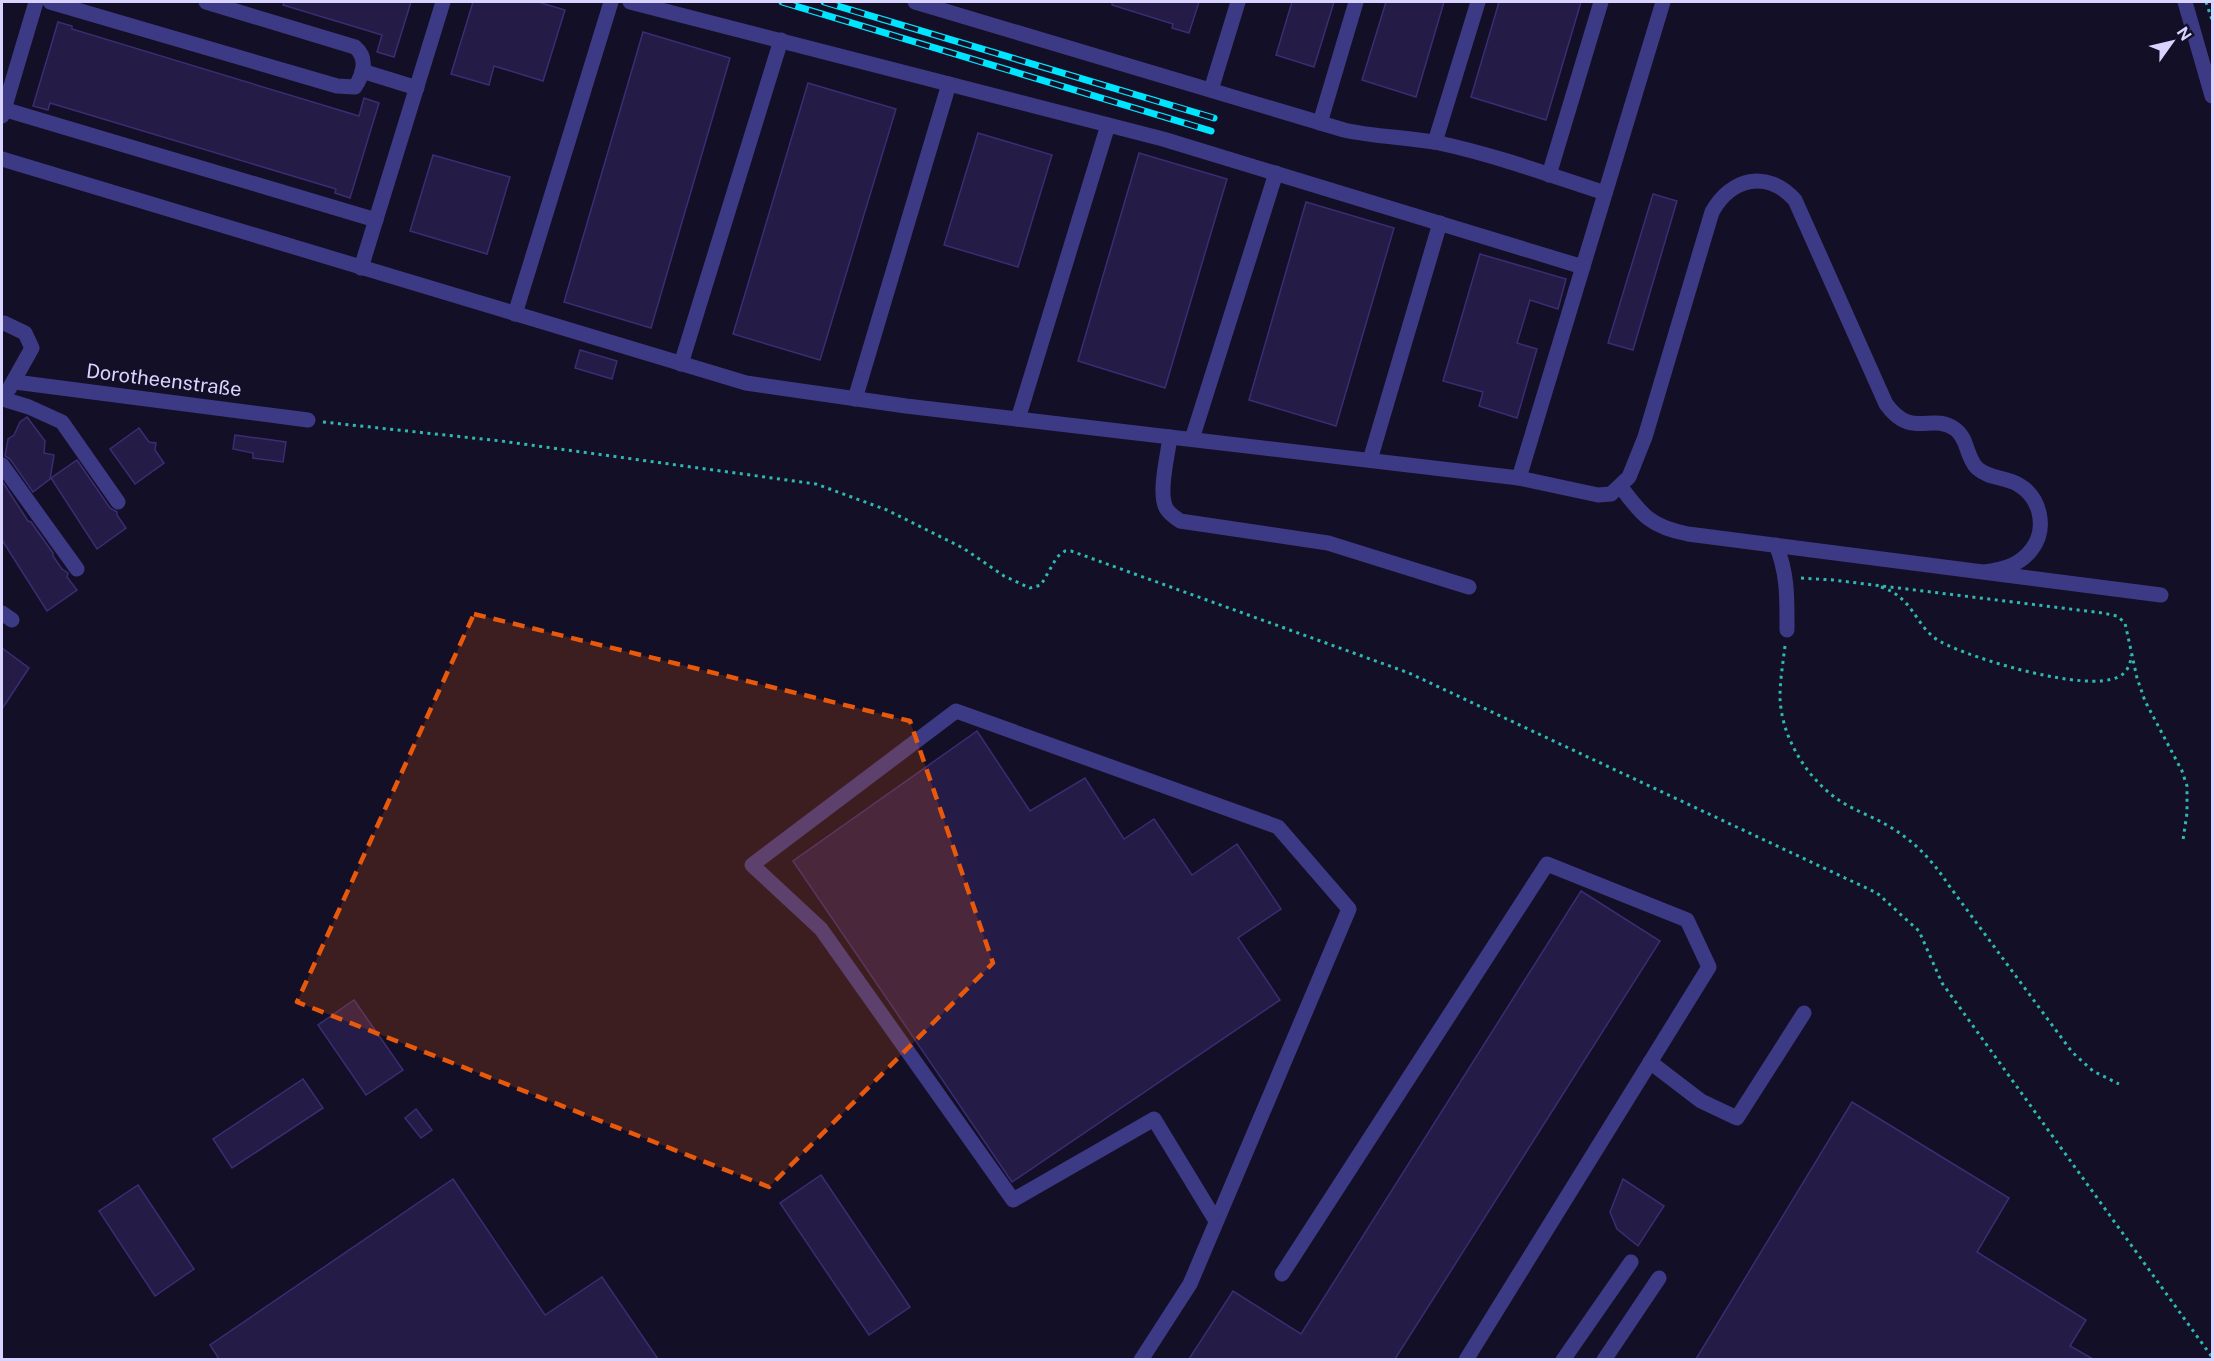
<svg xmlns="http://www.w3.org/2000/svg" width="2214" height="1361" viewBox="0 0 2214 1361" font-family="'Public Sans',sans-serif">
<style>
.building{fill:#241b47;stroke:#3b2d73;stroke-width:1.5}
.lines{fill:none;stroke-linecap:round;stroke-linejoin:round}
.path{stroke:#2fb8b0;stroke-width:3;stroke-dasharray:3 4.5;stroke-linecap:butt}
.minor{stroke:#3d3a85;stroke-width:15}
.rail-casing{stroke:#00e5ff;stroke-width:7}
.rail{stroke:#130f26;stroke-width:4.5;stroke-dasharray:14;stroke-linecap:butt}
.marked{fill:#e8590c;fill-opacity:0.2;stroke:#e8590c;stroke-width:4.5;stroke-dasharray:12 8;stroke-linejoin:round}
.labels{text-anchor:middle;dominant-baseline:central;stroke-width:4.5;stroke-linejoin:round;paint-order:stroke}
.street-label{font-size:20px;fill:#d9d4ff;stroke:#130f26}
</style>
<rect width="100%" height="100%" fill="#130f26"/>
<g class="building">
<polygon points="284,2 411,2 394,57 377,52 382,35 283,5"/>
<polygon points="473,2 538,2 565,10 543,81 494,66 489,85 451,74"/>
<polygon points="1112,2 1199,2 1189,33 1172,28 1173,24 1112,5"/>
<polygon points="1292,2 1334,2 1314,67 1276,55"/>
<polygon points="1386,2 1444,2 1416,97 1362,80"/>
<polygon points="1499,2 1581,2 1546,120 1471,97"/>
<polygon points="58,22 72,26 72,29 359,116 364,98 379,103 350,198 335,193 336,189 50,103 48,110 33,106"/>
<polygon points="643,32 730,58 651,328 564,302"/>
<polygon points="808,83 896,109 820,360 733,334"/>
<polygon points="978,133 1052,155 1018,267 944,245"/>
<polygon points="1139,153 1227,179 1165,388 1078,361"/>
<polygon points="433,155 510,177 487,254 410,231"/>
<polygon points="1653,194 1677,201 1633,350 1608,343"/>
<polygon points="1306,202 1394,228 1336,426 1249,400"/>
<polygon points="1480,254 1566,279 1558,309 1530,300 1517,343 1537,349 1517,418 1479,406 1483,392 1443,381"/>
<polygon points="580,350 617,361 612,379 575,368"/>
<polygon points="27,417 45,441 44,453 54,455 50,479 33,492 10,459 5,456 8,439 14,435 20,422"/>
<polygon points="139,428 149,442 156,443 155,450 164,463 135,484 110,449"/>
<polygon points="235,435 286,442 283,462 253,458 253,453 233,449"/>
<polygon points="77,460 110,508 117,512 117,515 126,528 97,549 51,478"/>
<polygon points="2,481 28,521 31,522 53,553 53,556 62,569 68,573 67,577 77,590 47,611 2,540"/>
<polygon points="2,648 29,668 2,709"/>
<polygon points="977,731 1030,811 1085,778 1124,839 1154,819 1192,875 1237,844 1281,909 1238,938 1280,1000 1012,1182 793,861"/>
<polygon points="1581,891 1660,941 1395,1359 1189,1359 1233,1291 1301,1334"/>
<polygon points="354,1000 403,1070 366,1095 318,1025"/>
<polygon points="303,1079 323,1108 232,1168 213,1139"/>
<polygon points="1852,1102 2009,1198 1977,1252 2086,1320 2070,1346 2093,1359 1696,1359"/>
<polygon points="416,1109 432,1130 421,1138 405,1118"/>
<polygon points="821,1175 910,1307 869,1335 780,1203"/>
<polygon points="453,1179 545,1315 602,1277 658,1359 219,1359 210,1345"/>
<polygon points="1623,1179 1664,1206 1638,1246 1617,1229 1610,1212"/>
<polygon points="138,1185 194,1269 155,1296 99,1211"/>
</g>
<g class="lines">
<g class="path">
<polyline points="2206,2 2212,20"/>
<polyline points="323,422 501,441 816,484 887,510 963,548 1004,576 1030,588 1041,585 1057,557 1065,551 1071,551 1409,673 1877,893 1919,931 1942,983 2212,1357"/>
<polyline points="1801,578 1833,580 2103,613 2117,616 2125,623 2137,678 2145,701 2182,771 2187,786 2187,813 2183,840"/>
<path d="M1881 587C1915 598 1915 628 1941 642 1973 659 2085 693 2118 677 2127 673 2131 664 2131 655"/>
<path d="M1785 646C1783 663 1780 680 1780 697 1781 737 1807 779 1840 801 1854 810 1871 816 1885 824 1914 840 1932 860 1950 887L2072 1052 2093 1071 2119 1084"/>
</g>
<g class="minor">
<path d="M50 2 337 86 355 87C364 73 368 58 355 47L206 2"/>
<polyline points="630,2 1163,139 1583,267"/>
<path d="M915 2 1344 130C1375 137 1407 137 1439 143 1495 155 1550 175 1605 193"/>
<polyline points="2185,2 2212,96"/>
<polyline points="362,71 417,88"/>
<polyline points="1211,90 1238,2"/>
<polyline points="3,109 376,220"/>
<polyline points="2,116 36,2"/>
<polyline points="1320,123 1356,2"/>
<polyline points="1435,142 1478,2"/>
<path d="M2 159 746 383 906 406 1519 478 1598 495 1611 494 1629 477 1645 437 1712 212C1731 178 1767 169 1795 200L1886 404C1912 440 1931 412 1955 429 1968 438 1966 457 1977 468 1989 479 2006 477 2019 485 2041 498 2047 529 2032 549 2020 565 2005 569 1985 572"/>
<polyline points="1549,175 1601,2"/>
<polyline points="361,268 443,2"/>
<polyline points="515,314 611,2"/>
<polyline points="4,323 25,333 32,348 9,389"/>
<polyline points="681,364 781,40"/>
<polyline points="15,382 308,420"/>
<polyline points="3,399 29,407 62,422 118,502"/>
<polyline points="855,399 949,84"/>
<polyline points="1018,419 1108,125"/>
<path d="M1170 437C1168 454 1158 493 1166 508 1169 514 1175 517 1180 521L1328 543 1469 587"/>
<polyline points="1192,439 1276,173"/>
<polyline points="1370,460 1440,223"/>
<polyline points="2,465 77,569"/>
<polyline points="1519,478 1663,2"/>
<path d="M1621 487C1642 516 1652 527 1688 534L2161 595"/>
<path d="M1776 545C1788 574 1787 599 1787 630"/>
<polyline points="2,613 12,620"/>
<polyline points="1650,1062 1701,1101 1737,1118 1804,1013"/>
<polyline points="1282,1274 1547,864 1687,920 1709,967 1466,1360"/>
<polyline points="1141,1360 1190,1284 1349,909 1278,827 956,711 752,865 821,929 1013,1200 1154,1119 1216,1221"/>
<polyline points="1563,1360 1631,1262"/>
<polyline points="1604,1360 1659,1278"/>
</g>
<g class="rail-casing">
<g id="rail">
<polyline points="782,2 1211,131"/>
<polyline points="824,2 1214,118"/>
</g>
</g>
<use href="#rail" class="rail"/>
</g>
<path class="marked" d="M474 614 910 721 993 963 769 1187 297 1002Z"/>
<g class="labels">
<g class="street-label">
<text transform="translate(164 380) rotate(7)">Dorotheenstraße</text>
</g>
</g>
<rect width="2214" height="1361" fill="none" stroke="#d9d4ff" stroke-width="6"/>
<g transform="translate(2172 42) rotate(56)" stroke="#130f26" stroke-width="4.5" paint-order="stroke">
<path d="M0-4.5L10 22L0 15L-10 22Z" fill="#d9d4ff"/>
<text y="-9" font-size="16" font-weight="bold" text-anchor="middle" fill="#d9d4ff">N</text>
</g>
</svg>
